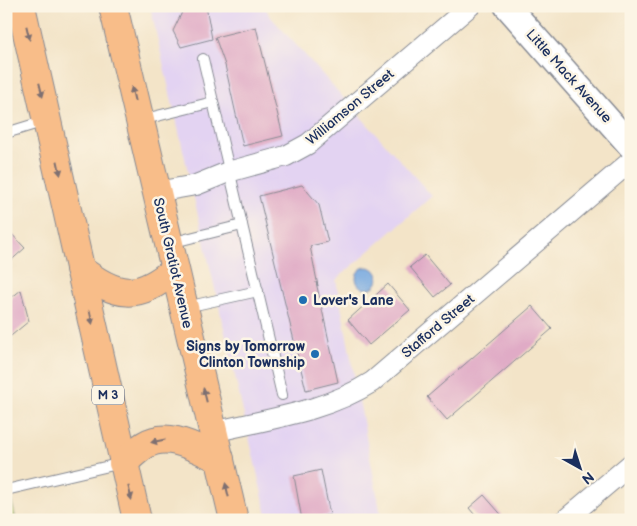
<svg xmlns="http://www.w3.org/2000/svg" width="637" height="526" viewBox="0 0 637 526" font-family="'Balsamiq Sans',sans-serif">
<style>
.built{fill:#e3d3f2}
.green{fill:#bfd376;stroke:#6d816a}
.water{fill:#74a7e0;stroke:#486b9f}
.building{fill:#e0abc6}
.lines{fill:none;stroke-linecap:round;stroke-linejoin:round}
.service-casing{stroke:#878a93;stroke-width:12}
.minor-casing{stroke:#878a93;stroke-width:22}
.tertiary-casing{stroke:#878a93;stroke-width:28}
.primary-casing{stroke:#878a93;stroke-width:30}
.service{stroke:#fff;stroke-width:10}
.minor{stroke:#fff;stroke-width:20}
.tertiary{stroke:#fff;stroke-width:25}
.primary{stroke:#f8bd89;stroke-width:28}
.oneway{fill:#7e6f71}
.poi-dot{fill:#1f6fb2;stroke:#fcf5e5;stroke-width:2}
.labels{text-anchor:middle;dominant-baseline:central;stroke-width:5;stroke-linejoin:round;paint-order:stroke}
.shield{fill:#fcf5e5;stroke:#5e6a86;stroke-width:1}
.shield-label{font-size:12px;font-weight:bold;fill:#1b2f5e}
.street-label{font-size:14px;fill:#1b2f5e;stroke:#fcf5e5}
.poi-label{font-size:14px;font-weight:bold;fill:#1b2f5e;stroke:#fcf5e5;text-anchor:start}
</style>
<rect width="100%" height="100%" fill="#fcf5e5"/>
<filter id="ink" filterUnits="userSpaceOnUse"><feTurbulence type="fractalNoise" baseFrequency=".02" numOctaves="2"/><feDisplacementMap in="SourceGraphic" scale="10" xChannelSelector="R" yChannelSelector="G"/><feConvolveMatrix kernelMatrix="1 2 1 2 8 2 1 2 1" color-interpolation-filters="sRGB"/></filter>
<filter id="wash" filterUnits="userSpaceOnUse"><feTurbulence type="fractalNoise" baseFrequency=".0096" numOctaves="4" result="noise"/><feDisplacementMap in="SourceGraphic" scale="20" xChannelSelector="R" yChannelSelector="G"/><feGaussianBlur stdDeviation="1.12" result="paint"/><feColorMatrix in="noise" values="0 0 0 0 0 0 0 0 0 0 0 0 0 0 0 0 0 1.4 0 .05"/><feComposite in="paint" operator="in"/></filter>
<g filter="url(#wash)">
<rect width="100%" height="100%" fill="#f3e4c8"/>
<polygon class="built" points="150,6 265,6 269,15 432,196 336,280 382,520 268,520"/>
<polygon class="green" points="6,478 16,520 6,520"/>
<circle class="water" cx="367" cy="278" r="11"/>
<g id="blocks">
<g class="building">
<polygon points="185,6 206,6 212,39 181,47 173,31"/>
<polygon points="256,27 283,136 243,146 225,65 215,37"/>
<polygon points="302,185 319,205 328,242 310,246 318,286 316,282 338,382 306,390 259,196"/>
<polygon points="6,228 25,248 6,265"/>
<polygon points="425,255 450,285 435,297 410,267"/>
<polygon points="388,284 410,310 369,345 348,320"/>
<polygon points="21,290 29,321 6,340 6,302"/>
<polygon points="532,306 552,329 447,420 427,397"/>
<polygon points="321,470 330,515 302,520 294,476"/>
<polygon points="484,495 506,520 479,520 469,508"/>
</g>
</g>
</g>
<g filter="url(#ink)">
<use href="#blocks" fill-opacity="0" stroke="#878a93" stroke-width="1"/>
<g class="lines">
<g class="service-casing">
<g id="service">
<polyline points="203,59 282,395"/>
<polyline points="141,120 213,102"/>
<polyline points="6,133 45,121"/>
<polyline points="170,243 242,225"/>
<polyline points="186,307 258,291"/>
<polyline points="6,490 122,463"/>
</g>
</g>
<g class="minor-casing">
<g id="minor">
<polyline points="156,192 196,185 228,172 286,156 308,144 470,6"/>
<path d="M213 432C267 419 325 412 372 382L631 161"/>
<polyline points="565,520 631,464"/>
</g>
</g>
<g class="tertiary-casing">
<polyline id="tertiary" points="507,6 631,146"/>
</g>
<g class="primary-casing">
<g id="primary">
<polyline points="21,6 137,520"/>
<polyline points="113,6 234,520"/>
<path d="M80 269C116 297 138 301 174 270"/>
<path d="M123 463C130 457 137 450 145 445 169 430 197 449 220 459"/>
</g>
</g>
<use href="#service" class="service"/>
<use href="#minor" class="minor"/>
<use href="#tertiary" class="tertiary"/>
<use href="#primary" class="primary"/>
</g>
<defs><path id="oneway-solid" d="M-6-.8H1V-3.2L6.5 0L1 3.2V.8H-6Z" transform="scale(1.25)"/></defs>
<g class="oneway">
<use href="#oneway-solid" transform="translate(28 33) rotate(77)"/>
<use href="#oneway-solid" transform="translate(41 90) rotate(76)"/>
<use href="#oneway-solid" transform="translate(133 94) rotate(-103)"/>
<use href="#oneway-solid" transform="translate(59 168) rotate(78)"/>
<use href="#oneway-solid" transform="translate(91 317) rotate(78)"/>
<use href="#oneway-solid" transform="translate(205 395) rotate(-104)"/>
<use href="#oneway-solid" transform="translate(158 441) rotate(168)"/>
<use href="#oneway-solid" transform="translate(227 490) rotate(-103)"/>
<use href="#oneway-solid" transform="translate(130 493) rotate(77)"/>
</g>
</g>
<g class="poi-dot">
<circle cx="303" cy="300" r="5"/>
<circle cx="315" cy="354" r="5"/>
</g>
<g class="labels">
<rect class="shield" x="92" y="385.5" width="32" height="19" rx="4"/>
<g class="shield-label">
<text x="108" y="395">M 3</text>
</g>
<g class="street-label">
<text transform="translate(569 76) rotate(48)">Little Mack Avenue</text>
<text transform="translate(350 107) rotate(-40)">Williamson Street</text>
<text transform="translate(173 263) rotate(77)">South Gratiot Avenue</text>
<text transform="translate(438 326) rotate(-40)">Stafford Street</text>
</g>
<g class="poi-label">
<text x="313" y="300">Lover's Lane</text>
<text x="305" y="346" text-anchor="end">Signs by Tomorrow<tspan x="305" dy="16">Clinton Township</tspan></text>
</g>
</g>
<rect width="637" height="526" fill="none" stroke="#fcf5e5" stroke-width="25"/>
<g transform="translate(580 468) rotate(141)" stroke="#fcf5e5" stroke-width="4" paint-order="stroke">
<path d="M0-4L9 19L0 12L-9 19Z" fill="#1b2f5e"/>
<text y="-8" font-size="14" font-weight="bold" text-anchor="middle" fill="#1b2f5e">N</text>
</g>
</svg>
